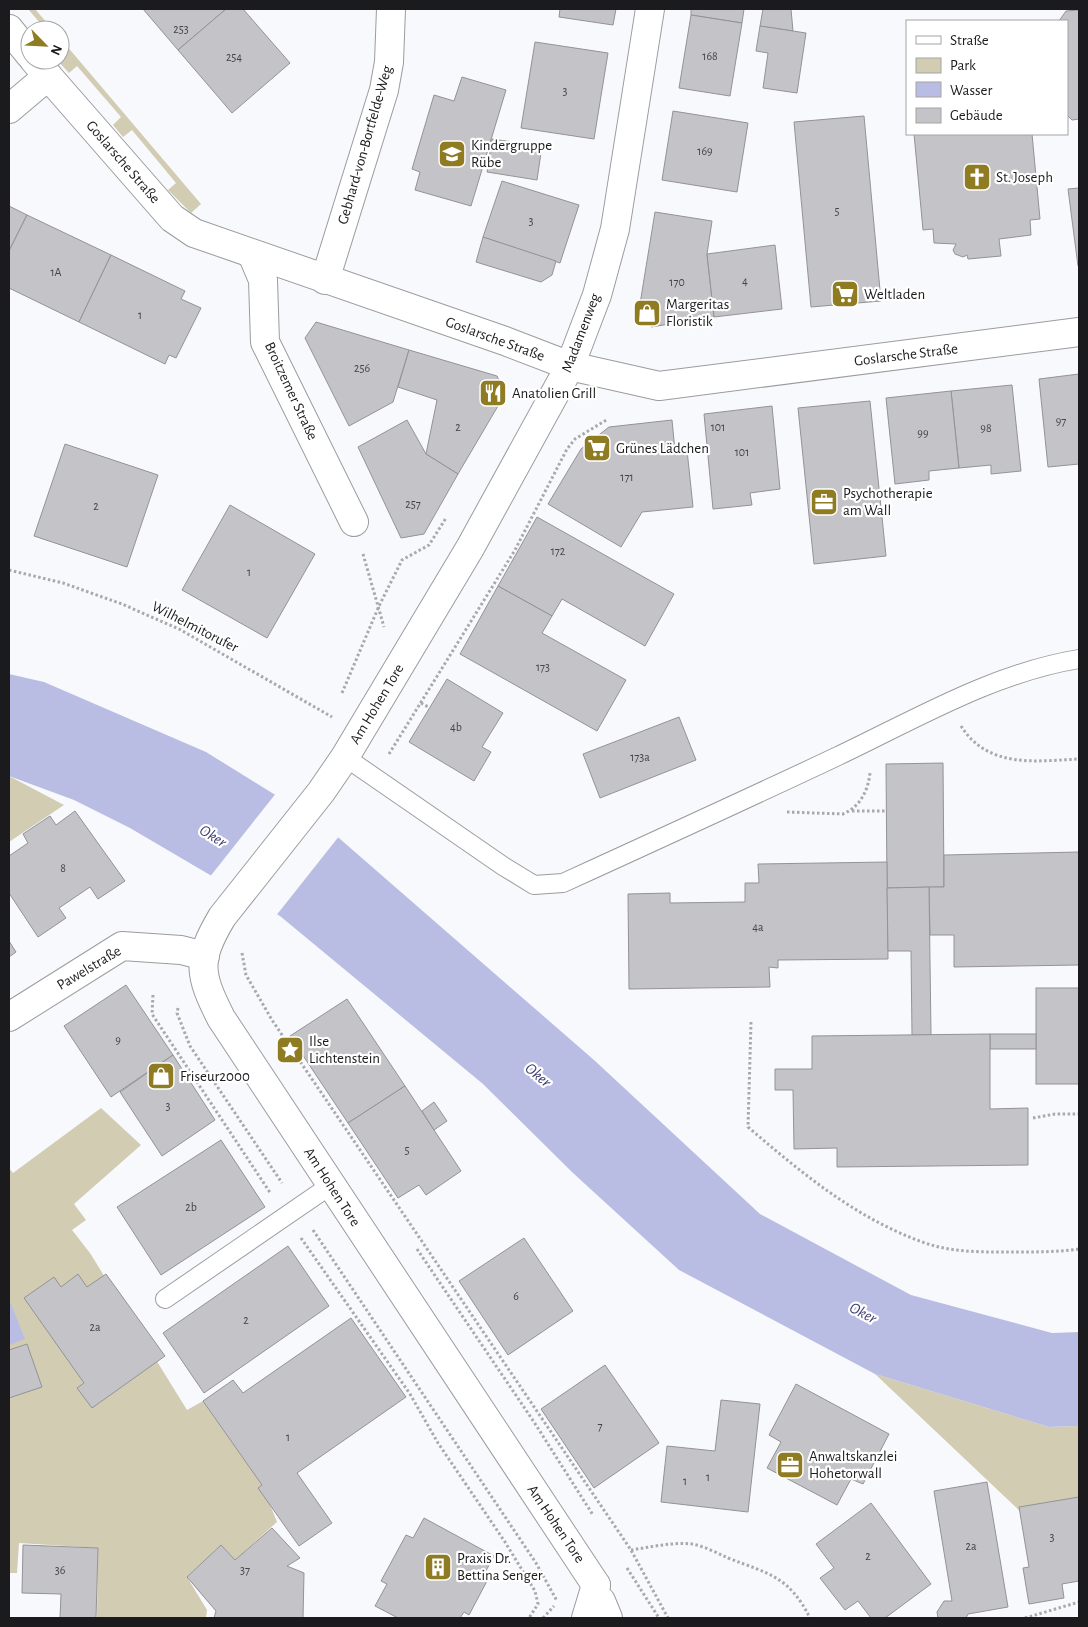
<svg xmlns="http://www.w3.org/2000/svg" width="1088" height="1627" viewBox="0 0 1088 1627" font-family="'Alegreya Sans',sans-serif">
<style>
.green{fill:#d2ccb3}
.water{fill:#babde3}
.pier{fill:#f8f9fd}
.building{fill:#c4c4c8;stroke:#939397}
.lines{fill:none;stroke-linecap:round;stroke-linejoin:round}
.service-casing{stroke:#9b9c9f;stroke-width:20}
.minor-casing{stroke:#9b9c9f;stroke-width:30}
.tertiary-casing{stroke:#9b9c9f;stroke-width:30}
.path{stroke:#a8a9ac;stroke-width:3;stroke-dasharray:2.5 2.5;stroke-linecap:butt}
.service{stroke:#fff;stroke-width:18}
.minor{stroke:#fff;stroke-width:28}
.tertiary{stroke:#fff;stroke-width:28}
.labels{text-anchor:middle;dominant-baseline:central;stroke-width:4.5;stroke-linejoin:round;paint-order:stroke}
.number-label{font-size:12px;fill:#454548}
.street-label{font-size:15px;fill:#1b1b1d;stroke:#fff}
.poi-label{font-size:15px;fill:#1b1b1d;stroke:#fff;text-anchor:start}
.water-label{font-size:16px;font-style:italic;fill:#3f3f71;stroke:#fff}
</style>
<rect width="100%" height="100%" fill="#f8f9fd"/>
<g class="green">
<polygon points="28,9 35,9 53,30 46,30"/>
<polygon points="60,38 201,204 191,213 168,190 176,183 132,130 123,137 113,125 121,117 77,66 69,73 58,61 66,54 60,46"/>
<polygon points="9,776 64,805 9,842"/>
<polygon points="101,1108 141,1145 74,1204 86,1220 72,1230 90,1253 187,1410 203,1401 262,1485 277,1522 235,1560 221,1545 187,1577 207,1610 206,1618 97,1618 98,1548 19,1543 17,1573 9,1573 9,1168 13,1173"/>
<polygon points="875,1374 1049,1427 1079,1426 1079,1567"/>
</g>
<g class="water">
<polygon points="9,674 44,682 206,752 324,825 594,1060 760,1214 911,1295 1052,1333 1079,1332 1079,1426 1049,1427 875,1374 679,1270 573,1173 483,1084 280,916 130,828 74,800 9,776"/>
<polygon points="9,1299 25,1339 9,1345"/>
</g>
<polygon class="pier" points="277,792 326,822 340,835 275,917 209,878"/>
<g class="building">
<polygon points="143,9 226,9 178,50"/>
<polygon points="226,9 243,9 290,63 232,113 178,50"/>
<polygon points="560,9 616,9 613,25 559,17"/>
<polygon points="691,9 744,9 742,23 691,15"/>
<polygon points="763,9 791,9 793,31 760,26"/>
<polygon points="1079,10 1079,119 1072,120 1067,115 1067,21 1059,21 1066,11"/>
<polygon points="691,15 742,23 730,96 679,88"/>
<polygon points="760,26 806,33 797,93 763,88 768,53 756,51"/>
<polygon points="535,42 608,53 594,139 521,128"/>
<polygon points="462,77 506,90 471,206 415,190 420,172 412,169 434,95 454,101"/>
<polygon points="673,111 748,123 737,192 662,180"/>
<polygon points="864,116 881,301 811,307 794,122"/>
<polygon points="914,134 1032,134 1040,219 1030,220 1031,235 999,239 1001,256 968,259 967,255 963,257 955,254 953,250 956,244 934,243 933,229 923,230"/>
<polygon points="492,139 542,146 537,180 487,172"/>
<polygon points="502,181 579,205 560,263 483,237"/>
<polygon points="1079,188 1079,266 1078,266 1068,189"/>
<polygon points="9,206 27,215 9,251"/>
<polygon points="655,212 712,221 707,254 714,317 651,327 639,310"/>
<polygon points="27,215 111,255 79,322 9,288 9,251"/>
<polygon points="483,237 556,261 552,275 541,282 476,262"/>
<polygon points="775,245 782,309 714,317 707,254"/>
<polygon points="111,255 185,291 181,299 201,308 176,358 169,355 165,364 79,322"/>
<polygon points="316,322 409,350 393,402 349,426 305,338"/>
<polygon points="409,350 497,376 505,394 458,474 426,454 437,400 398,387"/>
<polygon points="1079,374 1079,464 1048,467 1039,379"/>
<polygon points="1012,385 1021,471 991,474 991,465 959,468 951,391"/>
<polygon points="951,391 959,468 929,471 929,480 895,484 886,398"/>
<polygon points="870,401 886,556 814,564 798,408"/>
<polygon points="772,406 780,489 750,493 752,505 713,509 704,414"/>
<polygon points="407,420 426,454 458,474 424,534 401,538 358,447"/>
<polygon points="672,420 675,451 687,450 693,507 642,512 621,547 548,504 581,449 609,427"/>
<polygon points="65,444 158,475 127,567 34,536"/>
<polygon points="230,505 315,554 267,638 182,590"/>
<polygon points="537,517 674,594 645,646 562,599 552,616 498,586"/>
<polygon points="498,586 552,616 542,633 626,680 597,731 460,654"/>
<polygon points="447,679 503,713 482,747 491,752 474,781 409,742"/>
<polygon points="679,717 696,760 600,798 583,754"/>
<polygon points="943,763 944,887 887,888 886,764"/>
<polygon points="75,811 125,881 98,899 90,887 59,908 66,918 38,937 9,893 9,856 28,843 23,834 50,816 56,825"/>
<polygon points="1079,852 1079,965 954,967 954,935 930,935 929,887 944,887 944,855"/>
<polygon points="887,862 888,959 778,960 778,968 769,967 770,987 629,989 628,894 670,893 670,903 745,902 745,883 759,883 758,864"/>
<polygon points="929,887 931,1035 912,1035 911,951 888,951 887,888"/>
<polygon points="9,941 16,952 9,957"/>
<polygon points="126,985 173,1055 111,1097 64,1026"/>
<rect x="1036" y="988" width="43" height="96"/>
<polygon points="347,999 405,1086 348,1123 290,1036"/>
<rect x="990" y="1034" width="46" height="15"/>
<polygon points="990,1034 990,1109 1028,1108 1028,1165 837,1167 837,1148 794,1149 793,1090 775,1090 775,1069 812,1069 812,1036"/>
<polygon points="173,1055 215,1120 162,1156 120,1092"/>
<polygon points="405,1086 461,1171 426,1195 419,1185 398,1198 348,1123"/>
<polygon points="434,1102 447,1121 434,1130 422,1111"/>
<polygon points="221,1140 265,1207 161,1275 117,1207"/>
<polygon points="524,1238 573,1311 508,1355 459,1281"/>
<polygon points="288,1246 329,1306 204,1393 163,1333"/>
<polygon points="78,1274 87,1287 106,1274 165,1356 92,1408 77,1388 84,1383 24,1298 54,1277 61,1287"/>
<polygon points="351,1318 406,1397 297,1473 332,1523 299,1546 258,1488 262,1485 203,1401 233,1380 243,1393"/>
<polygon points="27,1344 42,1387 9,1398 9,1350"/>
<polygon points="605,1365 659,1443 594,1488 541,1409"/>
<polygon points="796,1384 889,1434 863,1484 851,1479 837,1505 767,1468 781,1442 769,1435"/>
<polygon points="721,1400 760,1404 748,1512 661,1502 667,1446 715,1451"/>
<polygon points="987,1482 1008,1607 968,1614 966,1618 938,1618 937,1612 944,1601 952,1601 934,1491"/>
<polygon points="1079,1497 1079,1581 1062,1584 1064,1598 1029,1604 1023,1568 1029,1567 1019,1507"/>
<polygon points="871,1503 931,1584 885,1618 871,1618 858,1601 845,1610 820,1578 834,1568 816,1544"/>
<polygon points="424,1518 494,1556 482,1578 487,1581 469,1615 464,1612 460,1618 398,1618 375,1606 387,1584 381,1581 406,1535 413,1538"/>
<polygon points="272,1528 300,1558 287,1566 304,1573 303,1618 214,1618 216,1611 187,1577 221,1545 235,1560"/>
<polygon points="23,1545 98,1548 96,1618 60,1618 61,1594 22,1593"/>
</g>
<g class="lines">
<g class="service-casing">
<g id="service">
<path d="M345 757 503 866 534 885 563 883C655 841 747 799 838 756 916 719 993 673 1079 659"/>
<polyline points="165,1299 331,1185"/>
</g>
</g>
<g class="minor-casing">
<g id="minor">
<polyline points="9,29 30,55"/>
<polyline points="34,60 172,218 194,233 505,341 570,366 659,386 1079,332"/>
<polyline points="9,109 48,76"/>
<polyline points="252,254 263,280 265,342 354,522"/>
<polyline points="325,280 384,90 389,62 391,9"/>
<polyline points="9,1017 122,946 181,950 205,956"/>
<polyline points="586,1618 596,1585"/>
</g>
</g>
<g class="tertiary-casing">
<g id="tertiary">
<path d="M596 1585 221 1018C199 974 196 961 222 917L321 792 345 757 470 548 570 366 597 295 615 229 650 9"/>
<polyline points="601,1601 608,1618"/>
</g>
</g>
<g class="path">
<polyline points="363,554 384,627"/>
<polyline points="9,570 63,583 122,604 179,629 332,717"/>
<polyline points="342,693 379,606 402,560 429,545 446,518"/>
<polyline points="421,703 430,708"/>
<path d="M961 726C988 769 1036 761 1079 759"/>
<polyline points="389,754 515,550 567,449 575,439 608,419"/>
<polyline points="852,811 887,811"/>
<path d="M787 812 843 814C860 807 868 791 870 773"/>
<polyline points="242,953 246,975 272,1020 631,1550 668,1618"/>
<polyline points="153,995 152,1014 271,1194"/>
<polyline points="178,1008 177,1013 190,1046 282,1183"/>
<path d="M751 1022 748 1127C804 1175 858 1220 928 1244 956 1253 987 1252 1015 1252 1037 1252 1058 1252 1079 1249"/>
<polyline points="1033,1118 1055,1114 1079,1114"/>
<polyline points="313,1230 536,1563 557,1601"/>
<polyline points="301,1238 410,1394 438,1443 505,1542 535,1591 538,1604 529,1618"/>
<polyline points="417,1249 534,1422 593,1515"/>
<path d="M631 1550C651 1547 672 1542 692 1544 704 1546 717 1553 728 1558 769 1574 789 1576 810 1618"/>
<polyline points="627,1568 659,1618"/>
<polyline points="543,1618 554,1606"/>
<polyline points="1025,1618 1079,1602"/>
</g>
<use href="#service" class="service"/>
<use href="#minor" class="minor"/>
<use href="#tertiary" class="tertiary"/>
</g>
<defs>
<g id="school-square" transform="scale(1.4375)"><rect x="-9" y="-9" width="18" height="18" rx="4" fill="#8f7b21" stroke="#fff"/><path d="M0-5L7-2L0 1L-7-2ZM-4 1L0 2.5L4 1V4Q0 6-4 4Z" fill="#fff"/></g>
<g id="church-square" transform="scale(1.4375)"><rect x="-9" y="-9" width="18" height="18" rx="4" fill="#8f7b21" stroke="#fff"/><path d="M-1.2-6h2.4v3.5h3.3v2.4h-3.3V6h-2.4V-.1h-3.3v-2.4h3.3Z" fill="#fff"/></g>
<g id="supermarket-square" transform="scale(1.4375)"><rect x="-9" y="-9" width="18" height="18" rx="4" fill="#8f7b21" stroke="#fff"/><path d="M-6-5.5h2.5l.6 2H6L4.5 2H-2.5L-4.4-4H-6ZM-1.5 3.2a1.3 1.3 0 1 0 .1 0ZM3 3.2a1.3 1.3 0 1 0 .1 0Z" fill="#fff"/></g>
<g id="shop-square" transform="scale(1.4375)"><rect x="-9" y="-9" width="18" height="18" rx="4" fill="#8f7b21" stroke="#fff"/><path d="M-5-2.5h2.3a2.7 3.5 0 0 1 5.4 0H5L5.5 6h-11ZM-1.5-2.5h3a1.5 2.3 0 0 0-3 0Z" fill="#fff"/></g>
<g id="restaurant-square" transform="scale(1.4375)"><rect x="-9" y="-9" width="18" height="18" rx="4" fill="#8f7b21" stroke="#fff"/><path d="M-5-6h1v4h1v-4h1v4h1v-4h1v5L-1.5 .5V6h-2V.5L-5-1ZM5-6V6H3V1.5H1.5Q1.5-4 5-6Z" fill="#fff"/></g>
<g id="office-square" transform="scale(1.4375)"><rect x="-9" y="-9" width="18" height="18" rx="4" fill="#8f7b21" stroke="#fff"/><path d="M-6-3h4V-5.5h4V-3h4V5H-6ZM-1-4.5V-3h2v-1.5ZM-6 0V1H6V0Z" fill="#fff"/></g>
<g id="sight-square" transform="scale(1.4375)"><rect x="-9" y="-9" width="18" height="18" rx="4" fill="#8f7b21" stroke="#fff"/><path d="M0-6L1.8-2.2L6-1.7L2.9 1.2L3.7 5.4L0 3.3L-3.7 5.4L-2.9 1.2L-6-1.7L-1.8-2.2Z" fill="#fff"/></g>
<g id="building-square" transform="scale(1.4375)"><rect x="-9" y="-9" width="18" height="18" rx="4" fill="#8f7b21" stroke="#fff"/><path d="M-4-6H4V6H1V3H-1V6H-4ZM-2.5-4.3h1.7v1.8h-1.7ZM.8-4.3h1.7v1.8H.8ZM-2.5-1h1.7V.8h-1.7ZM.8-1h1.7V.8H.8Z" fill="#fff"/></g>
</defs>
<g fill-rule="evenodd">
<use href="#school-square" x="452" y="154"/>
<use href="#church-square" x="977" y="177"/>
<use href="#supermarket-square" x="845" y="294"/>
<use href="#shop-square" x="647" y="313"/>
<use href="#restaurant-square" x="493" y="393"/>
<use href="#supermarket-square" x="597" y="448"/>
<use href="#office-square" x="824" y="502"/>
<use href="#sight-square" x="290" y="1050"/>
<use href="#shop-square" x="161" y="1076"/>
<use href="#office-square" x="790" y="1465"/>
<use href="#building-square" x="438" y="1567"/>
</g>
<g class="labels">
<g class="number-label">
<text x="181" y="29">253</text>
<text x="710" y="56">168</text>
<text x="234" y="57">254</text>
<text x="565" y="91">3</text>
<text x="705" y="151">169</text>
<text x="837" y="211">5</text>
<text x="531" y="221">3</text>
<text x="56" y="272">1A</text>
<text x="745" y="281">4</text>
<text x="677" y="282">170</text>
<text x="140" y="315">1</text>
<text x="362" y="368">256</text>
<text x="1061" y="421">97</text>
<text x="458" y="427">2</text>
<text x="718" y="427">101</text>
<text x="986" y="428">98</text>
<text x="923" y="433">99</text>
<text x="742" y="452">101</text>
<text x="627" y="477">171</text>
<text x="413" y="504">257</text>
<text x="96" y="506">2</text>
<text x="558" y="551">172</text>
<text x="249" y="572">1</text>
<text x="543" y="667">173</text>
<text x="456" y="727">4b</text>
<text x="640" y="757">173a</text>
<text x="63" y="868">8</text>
<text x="758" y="927">4a</text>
<text x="118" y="1040">9</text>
<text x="168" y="1106">3</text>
<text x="407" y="1150">5</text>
<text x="191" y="1207">2b</text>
<text x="516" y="1296">6</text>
<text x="246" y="1320">2</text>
<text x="95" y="1327">2a</text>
<text x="600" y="1426">7</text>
<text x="288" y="1437">1</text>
<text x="708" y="1477">1</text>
<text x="685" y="1481">1</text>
<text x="1052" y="1537">3</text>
<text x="971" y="1546">2a</text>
<text x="868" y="1556">2</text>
<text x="60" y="1570">36</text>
<text x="245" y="1570">37</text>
</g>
<g class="street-label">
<text transform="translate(365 145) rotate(-74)">Gebhard-von-Bortfelde-Weg</text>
<text transform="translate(123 162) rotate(49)">Goslarsche Straße</text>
<text transform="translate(581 333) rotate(-69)">Madamenweg</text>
<text transform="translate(495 339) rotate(20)">Goslarsche Straße</text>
<text transform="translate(906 355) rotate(-7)">Goslarsche Straße</text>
<text transform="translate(291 391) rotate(65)">Broitzemer Straße</text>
<text transform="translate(195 627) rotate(27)">Wilhelmitorufer</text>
<text transform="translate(377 704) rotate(-59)">Am Hohen Tore</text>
<text transform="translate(89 968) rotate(-31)">Pawelstraße</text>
<text transform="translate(332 1187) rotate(57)">Am Hohen Tore</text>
<text transform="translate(556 1524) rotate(56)">Am Hohen Tore</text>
</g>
<g class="poi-label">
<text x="471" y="145">Kindergruppe<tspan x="471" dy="17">Rübe</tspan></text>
<text x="996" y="177">St. Joseph</text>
<text x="864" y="294">Weltladen</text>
<text x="666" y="304">Margeritas<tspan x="666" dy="17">Floristik</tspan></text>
<text x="512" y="393">Anatolien Grill</text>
<text x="616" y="448">Grünes Lädchen</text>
<text x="843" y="493">Psychotherapie<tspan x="843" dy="17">am Wall</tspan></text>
<text x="309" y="1041">Ilse<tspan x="309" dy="17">Lichtenstein</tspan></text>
<text x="180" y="1076">Friseur2000</text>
<text x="809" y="1456">Anwaltskanzlei<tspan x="809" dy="17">Hohetorwall</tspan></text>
<text x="457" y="1558">Praxis Dr.<tspan x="457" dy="17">Bettina Senger</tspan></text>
</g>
<g class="water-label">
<text transform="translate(213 836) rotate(32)">Oker</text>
<text transform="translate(538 1075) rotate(40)">Oker</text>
<text transform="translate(863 1313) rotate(28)">Oker</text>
</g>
</g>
<rect width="1088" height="1627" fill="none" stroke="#1b1b1d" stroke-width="20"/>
<rect x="906" y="20" width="162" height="115" fill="#ffffff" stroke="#a4a4a5"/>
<rect x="916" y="36" width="25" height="8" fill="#ffffff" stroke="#a4a4a5"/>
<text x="950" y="45" font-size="15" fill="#1b1b1d">Straße</text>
<rect x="916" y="58" width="25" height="15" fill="#d2ccb3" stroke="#a4a4a5"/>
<text x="950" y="70" font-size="15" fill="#1b1b1d">Park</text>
<rect x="916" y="82" width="25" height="15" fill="#babde3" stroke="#a4a4a5"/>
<text x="950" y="95" font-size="15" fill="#1b1b1d">Wasser</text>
<rect x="916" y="108" width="25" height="15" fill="#c4c4c8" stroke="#a4a4a5"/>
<text x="950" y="120" font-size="15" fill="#1b1b1d">Gebäude</text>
<g transform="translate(45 45) rotate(114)"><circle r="24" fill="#ffffff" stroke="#a4a4a5"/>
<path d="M0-4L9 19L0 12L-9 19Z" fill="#8f7b21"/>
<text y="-8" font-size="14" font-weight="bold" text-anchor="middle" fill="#1b1b1d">N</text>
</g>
</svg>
